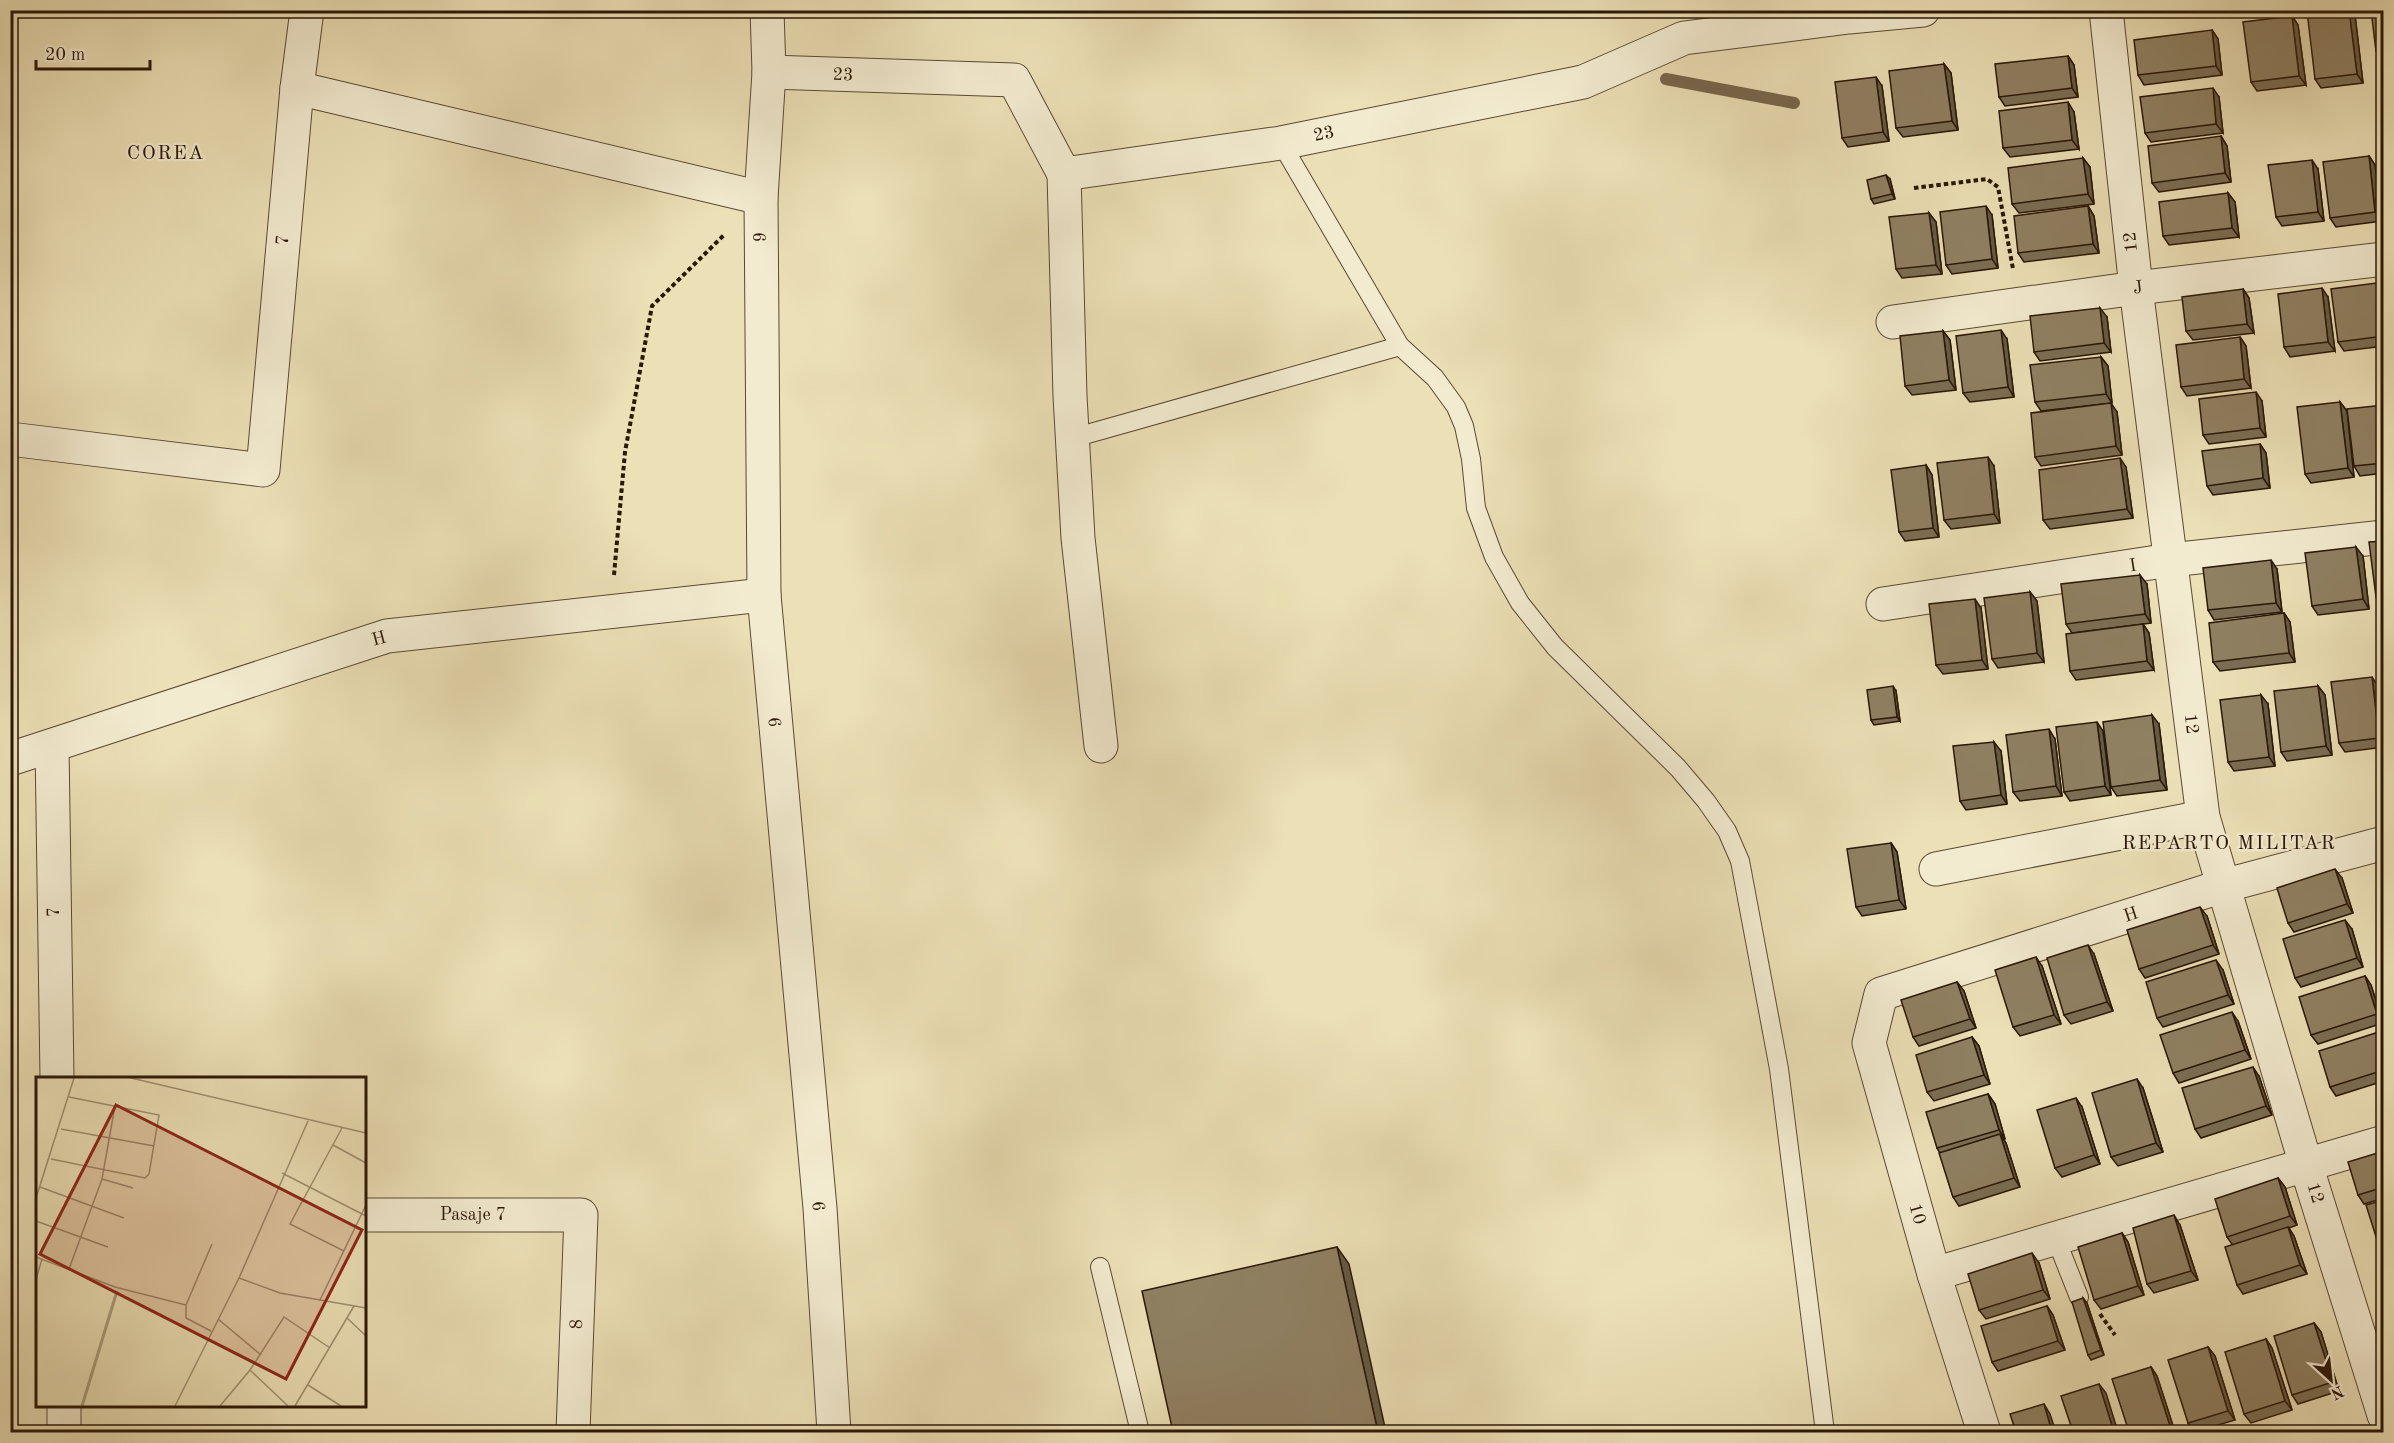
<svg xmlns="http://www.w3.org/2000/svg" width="2394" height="1443" viewBox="0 0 2394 1443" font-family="'Old Standard TT',serif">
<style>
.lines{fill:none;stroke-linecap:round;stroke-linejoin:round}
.stream{stroke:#77674d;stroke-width:12}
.service-casing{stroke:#5a4934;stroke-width:20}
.minor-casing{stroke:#5a4934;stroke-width:35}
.path{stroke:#2a1708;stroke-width:4;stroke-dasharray:4.5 3;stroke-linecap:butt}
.service{stroke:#f3ebd0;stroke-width:18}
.minor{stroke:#f3ebd0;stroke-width:33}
.wall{fill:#7b6e54;stroke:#2a1708;stroke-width:1.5}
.shaded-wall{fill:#645a45;stroke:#2a1708;stroke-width:1.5}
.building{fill:#8f8062;stroke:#2a1708;stroke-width:1.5}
.labels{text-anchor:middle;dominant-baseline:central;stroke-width:4.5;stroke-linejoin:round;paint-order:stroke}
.street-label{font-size:18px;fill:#2a1708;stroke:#f3ebd0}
.neighbourhood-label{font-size:20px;letter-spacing:1.5px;fill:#2a1708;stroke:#f3ebd0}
.inset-river{fill:none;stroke:#aa9c7b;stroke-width:3}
.inset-road{fill:none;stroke:#9e9070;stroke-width:1.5}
.view{fill:#8f2418;fill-opacity:0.15;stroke:#8f2418;stroke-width:3}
.inset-edge{fill:none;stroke:#2a1708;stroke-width:3}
</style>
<rect width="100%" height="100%" fill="#ece0b6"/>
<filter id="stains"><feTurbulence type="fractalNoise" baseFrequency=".00333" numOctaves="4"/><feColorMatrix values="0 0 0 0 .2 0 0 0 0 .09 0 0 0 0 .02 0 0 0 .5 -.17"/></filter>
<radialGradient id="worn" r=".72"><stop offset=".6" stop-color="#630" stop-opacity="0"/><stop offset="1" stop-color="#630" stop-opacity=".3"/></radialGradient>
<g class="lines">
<g class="stream">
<polyline points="1653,10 1654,12"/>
<polyline points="1666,79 1794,103"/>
</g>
<g class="service-casing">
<g id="service">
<polyline points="1281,143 1400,346 1435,378 1456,407 1464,426 1471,459 1476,508 1494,557 1520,603 1555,647 1678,768 1706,801 1727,831 1740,861 1779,1069 1825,1432"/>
<polyline points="1073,438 1400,346"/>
<polyline points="2056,1239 2079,1297"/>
<polyline points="1100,1267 1140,1432"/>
</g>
</g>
<g class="minor-casing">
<g id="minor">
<polyline points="767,10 769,72 761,198 764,595 820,1208 834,1432"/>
<polyline points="2106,10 2136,288 2203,817 2306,1165 2384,1415"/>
<polyline points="769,72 1014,80 1064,174 1281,143 1583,82 1684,38 1849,17 1923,10"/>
<polyline points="297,88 761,198"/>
<polyline points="1064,174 1070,396 1078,538 1101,746"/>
<polyline points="1893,322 2136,288 2384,259"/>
<polyline points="10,439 263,470 297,88 307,10"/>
<polyline points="1883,604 2170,560 2384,537"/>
<polyline points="52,746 57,1078"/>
<polyline points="10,759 387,636 764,595"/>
<polyline points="1936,869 2203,817"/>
<polyline points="364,1215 581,1215 573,1432"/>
<polyline points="1934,1274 2384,1142"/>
<polyline points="64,1406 64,1432"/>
<polyline points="1984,1432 1934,1274 1869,1043 1881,994 2223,886 2384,843"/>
</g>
</g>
<g class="path">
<polyline points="1914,188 1987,179 1998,187 2013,269"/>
<polyline points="614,575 625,452 652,306 724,235"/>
<polyline points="2100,1314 2115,1335"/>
</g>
<use href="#service" class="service"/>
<use href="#minor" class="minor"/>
</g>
<g class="wall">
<polygon points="2313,10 2351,10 2355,15 2363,83 2321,88 2315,79"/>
<polygon points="2384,10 2384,59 2382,60 2376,51"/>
<polygon points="2292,16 2298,25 2306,85 2257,91 2251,82"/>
<polygon points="2212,30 2218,39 2222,75 2144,85 2138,75"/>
<polygon points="2068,56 2074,65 2078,97 2005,106 1999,97"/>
<polygon points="1944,64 1951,73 1958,130 1903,137 1896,128"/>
<polygon points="1882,86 1889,141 1848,147 1842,138"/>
<polygon points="2219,97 2223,133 2151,142 2145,133"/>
<polygon points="2074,112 2079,149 2010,157 2003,148"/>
<polygon points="2221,136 2227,146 2231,182 2159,192 2152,183"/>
<polygon points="2369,156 2375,165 2382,221 2336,227 2330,218"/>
<polygon points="2083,158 2090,167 2094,204 2019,213 2012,204"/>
<polygon points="2318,169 2324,221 2282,226 2276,217"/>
<polygon points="1890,179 1895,199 1874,204 1871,199"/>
<polygon points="2228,193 2235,202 2239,237 2169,245 2163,236"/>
<polygon points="2088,206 2094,216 2099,253 2024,262 2018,253"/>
<polygon points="1929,213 1936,222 1942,274 1902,278 1896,269"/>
<polygon points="1992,215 1998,268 1952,274 1946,265"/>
<polygon points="2384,282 2384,346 2344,351 2338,342"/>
<polygon points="2243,289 2249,298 2254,333 2193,340 2186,331"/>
<polygon points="2328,297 2335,351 2290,357 2284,347"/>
<polygon points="2107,317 2111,352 2040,361 2034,352"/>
<polygon points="1943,331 1950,340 1956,390 1912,395 1905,386"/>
<polygon points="2240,337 2246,346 2251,388 2187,396 2181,387"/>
<polygon points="2007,339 2014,397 1970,402 1963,393"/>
<polygon points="2101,357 2108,366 2112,403 2041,411 2035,402"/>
<polygon points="2262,401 2266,437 2209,444 2203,435"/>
<polygon points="2340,402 2347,411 2354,477 2311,483 2305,474"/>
<polygon points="2384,405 2384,473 2360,476 2354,466"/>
<polygon points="2117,412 2122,455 2041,466 2035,457"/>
<polygon points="2260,444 2266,453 2270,488 2213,495 2207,486"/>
<polygon points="1926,465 1932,475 1939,537 1905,541 1899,532"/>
<polygon points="1994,466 2000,523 1951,529 1944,520"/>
<polygon points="2126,467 2133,518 2050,529 2043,520"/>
<polygon points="2384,541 2384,606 2382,606 2376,597"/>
<polygon points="2363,556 2369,609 2318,615 2312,606"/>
<polygon points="2277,569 2282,612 2214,620 2208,610"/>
<polygon points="2147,584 2151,623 2072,633 2066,624"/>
<polygon points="2030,592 2037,601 2044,662 1998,668 1992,659"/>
<polygon points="1981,608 1988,669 1943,674 1936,665"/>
<polygon points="2284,613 2290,622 2295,662 2220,671 2213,662"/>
<polygon points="2143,624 2149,633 2154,670 2076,680 2070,671"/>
<polygon points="2318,686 2325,695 2332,755 2287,761 2281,752"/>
<polygon points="2378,686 2384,731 2384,747 2345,752 2339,743"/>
<polygon points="1896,691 1900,721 1874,725 1871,720"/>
<polygon points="2268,704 2275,766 2234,771 2228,762"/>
<polygon points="2159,724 2167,790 2117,796 2111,787"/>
<polygon points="2103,731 2111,795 2070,801 2064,792"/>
<polygon points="2055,739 2062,796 2020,801 2013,792"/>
<polygon points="2001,751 2007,804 1966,810 1960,801"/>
<polygon points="1891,843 1897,852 1906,909 1862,916 1856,907"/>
<polygon points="2342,878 2353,913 2294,932 2288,923"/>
<polygon points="2207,916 2219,954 2145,978 2139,969"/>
<polygon points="2352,929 2363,967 2301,987 2295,978"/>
<polygon points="2094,954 2113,1011 2071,1024 2064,1015"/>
<polygon points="2042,966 2061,1024 2020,1036 2013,1027"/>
<polygon points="2223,970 2234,1004 2163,1027 2157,1018"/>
<polygon points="2365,976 2371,985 2383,1023 2318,1044 2311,1035"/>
<polygon points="1957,982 1964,991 1976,1028 1919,1046 1913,1037"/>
<polygon points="2238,1021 2251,1059 2179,1083 2173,1073"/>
<polygon points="2382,1031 2384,1033 2384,1081 2336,1096 2330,1087"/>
<polygon points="1972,1037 1979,1046 1990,1084 1934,1101 1927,1092"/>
<polygon points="2259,1076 2272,1115 2201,1138 2195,1129"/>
<polygon points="2143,1088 2163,1152 2118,1166 2111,1157"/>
<polygon points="1988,1094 1995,1104 2005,1139 2004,1140 2006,1143 2020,1187 1959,1206 1953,1197 1940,1153 1937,1148"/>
<polygon points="2082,1107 2100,1164 2062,1177 2055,1168"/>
<polygon points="2384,1151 2384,1198 2364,1204 2358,1195"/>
<polygon points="2278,1178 2285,1187 2297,1225 2289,1228 2294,1236 2307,1274 2243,1294 2237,1285 2232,1244 2227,1237"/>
<polygon points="2384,1200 2384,1251 2378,1243"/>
<polygon points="2180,1225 2198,1280 2154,1293 2147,1284"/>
<polygon points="2122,1233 2128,1242 2144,1295 2101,1309 2094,1300"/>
<polygon points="2039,1263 2050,1299 1986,1319 1979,1310"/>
<polygon points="2083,1298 2087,1303 2104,1355 2091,1360 2088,1355"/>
<polygon points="2047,1306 2053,1315 2065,1350 1998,1371 1992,1362"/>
<polygon points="2314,1323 2321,1332 2339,1391 2298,1404 2292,1395"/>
<polygon points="2266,1339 2272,1348 2292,1410 2251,1423 2244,1414"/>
<polygon points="2208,1347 2215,1356 2235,1420 2194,1432 2188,1423"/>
<polygon points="2151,1367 2157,1376 2175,1432 2129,1432"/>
</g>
<g class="shaded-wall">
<polygon points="2349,10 2351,10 2355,15 2363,83 2357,74"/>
<polygon points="2292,16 2298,25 2306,85 2299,76"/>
<polygon points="2212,30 2218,39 2222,75 2216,66"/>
<polygon points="2068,56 2074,65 2078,97 2072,88"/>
<polygon points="1944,64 1951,73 1958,130 1952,121"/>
<polygon points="1876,77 1882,86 1889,141 1883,132"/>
<polygon points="2213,88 2219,97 2223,133 2216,124"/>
<polygon points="2068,102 2074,112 2079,149 2072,140"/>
<polygon points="2221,136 2227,146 2231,182 2225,173"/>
<polygon points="2369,156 2375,165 2382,221 2375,212"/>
<polygon points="2083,158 2090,167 2094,204 2088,194"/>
<polygon points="2312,160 2318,169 2324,221 2318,212"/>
<polygon points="1886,175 1890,179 1895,199 1892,194"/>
<polygon points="2228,193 2235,202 2239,237 2232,228"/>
<polygon points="1986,206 1992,215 1998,268 1992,259"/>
<polygon points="2088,206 2094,216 2099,253 2093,244"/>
<polygon points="1929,213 1936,222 1942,274 1936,265"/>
<polygon points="2322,288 2328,297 2335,351 2328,342"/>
<polygon points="2243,289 2249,298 2254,333 2247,324"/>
<polygon points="2100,308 2107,317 2111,352 2104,343"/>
<polygon points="2001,330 2007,339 2014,397 2008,387"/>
<polygon points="1943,331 1950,340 1956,390 1949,380"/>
<polygon points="2240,337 2246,346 2251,388 2244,379"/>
<polygon points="2101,357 2108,366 2112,403 2106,394"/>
<polygon points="2256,392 2262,401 2266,437 2260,428"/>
<polygon points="2340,402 2347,411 2354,477 2348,468"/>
<polygon points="2111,403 2117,412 2122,455 2116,446"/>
<polygon points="2260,444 2266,453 2270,488 2263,478"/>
<polygon points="1988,457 1994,466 2000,523 1994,514"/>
<polygon points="2120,458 2126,467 2133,518 2127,509"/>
<polygon points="1926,465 1932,475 1939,537 1933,528"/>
<polygon points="2356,547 2363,556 2369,609 2363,599"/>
<polygon points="2271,560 2277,569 2282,612 2276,603"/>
<polygon points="2140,575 2147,584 2151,623 2145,614"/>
<polygon points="2030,592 2037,601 2044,662 2037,653"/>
<polygon points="1975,599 1981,608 1988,669 1982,660"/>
<polygon points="2284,613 2290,622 2295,662 2289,653"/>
<polygon points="2143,624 2149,633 2154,670 2147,661"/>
<polygon points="2372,677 2378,686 2384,731 2384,744 2379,738"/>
<polygon points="1893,686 1896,691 1900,721 1897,717"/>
<polygon points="2318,686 2325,695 2332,755 2326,746"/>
<polygon points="2261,695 2268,704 2275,766 2269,757"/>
<polygon points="2152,715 2159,724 2167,790 2160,780"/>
<polygon points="2097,722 2103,731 2111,795 2105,786"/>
<polygon points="2049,729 2055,739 2062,796 2056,786"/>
<polygon points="1994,742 2001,751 2007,804 2001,795"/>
<polygon points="1891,843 1897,852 1906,909 1899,900"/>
<polygon points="2335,869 2342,878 2353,913 2347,904"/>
<polygon points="2200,907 2207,916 2219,954 2213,945"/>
<polygon points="2345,920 2352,929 2363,967 2357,958"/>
<polygon points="2088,945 2094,954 2113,1011 2107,1002"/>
<polygon points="2036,957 2042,966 2061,1024 2054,1015"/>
<polygon points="2216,960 2223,970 2234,1004 2228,995"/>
<polygon points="2365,976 2371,985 2383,1023 2377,1014"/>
<polygon points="1957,982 1964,991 1976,1028 1970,1019"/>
<polygon points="2232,1012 2238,1021 2251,1059 2245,1050"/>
<polygon points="1972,1037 1979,1046 1990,1084 1984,1075"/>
<polygon points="2253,1067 2259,1076 2272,1115 2266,1106"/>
<polygon points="2137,1079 2143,1088 2163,1152 2156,1143"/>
<polygon points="1988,1094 1995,1104 2005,1139 1999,1130"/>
<polygon points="2076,1098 2082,1107 2100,1164 2094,1155"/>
<polygon points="2000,1134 2006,1143 2020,1187 2014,1178"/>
<polygon points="2278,1178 2285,1187 2297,1225 2290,1216"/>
<polygon points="2174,1215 2180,1225 2198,1280 2191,1271"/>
<polygon points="2288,1227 2294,1236 2307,1274 2300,1265"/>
<polygon points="2122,1233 2128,1242 2144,1295 2138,1286"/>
<polygon points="1337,1247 1349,1264 1386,1432 1378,1432"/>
<polygon points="2032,1253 2039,1263 2050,1299 2043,1290"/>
<polygon points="2083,1298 2087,1303 2104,1355 2101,1350"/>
<polygon points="2047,1306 2053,1315 2065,1350 2058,1341"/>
<polygon points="2314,1323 2321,1332 2339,1391 2333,1382"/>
<polygon points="2266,1339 2272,1348 2292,1410 2285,1401"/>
<polygon points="2208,1347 2215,1356 2235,1420 2228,1411"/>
<polygon points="2151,1367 2157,1376 2175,1432 2173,1432 2171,1429"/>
<polygon points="2099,1384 2106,1393 2118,1432 2114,1432"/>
<polygon points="2044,1404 2050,1414 2056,1432 2052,1432"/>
</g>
<g class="building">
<polygon points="2313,10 2349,10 2357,74 2315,79 2307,11"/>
<polygon points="2371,10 2384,10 2384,50 2376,51"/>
<polygon points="2292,16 2299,76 2251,82 2243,22"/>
<polygon points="2212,30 2216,66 2138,75 2134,40"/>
<polygon points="2068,56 2072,88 1999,97 1995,64"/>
<polygon points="1944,64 1952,121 1896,128 1889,71"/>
<polygon points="1876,77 1883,132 1842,138 1835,82"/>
<polygon points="2213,88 2216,124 2145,133 2140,97"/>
<polygon points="2068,102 2072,140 2003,148 1999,111"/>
<polygon points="2221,136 2225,173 2152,183 2148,146"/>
<polygon points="2369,156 2375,212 2330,218 2323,162"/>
<polygon points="2083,158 2088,194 2012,204 2008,168"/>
<polygon points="2312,160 2318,212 2276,217 2268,165"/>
<polygon points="1886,175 1892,194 1871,199 1867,180"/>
<polygon points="2228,193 2232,228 2163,236 2159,202"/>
<polygon points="1986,206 1992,259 1946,265 1940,212"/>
<polygon points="2088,206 2093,244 2018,253 2014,216"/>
<polygon points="1929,213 1936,265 1896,269 1889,217"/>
<polygon points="2384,282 2384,336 2338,342 2331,289"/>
<polygon points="2322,288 2328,342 2284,347 2278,294"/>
<polygon points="2243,289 2247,324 2186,331 2182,297"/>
<polygon points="2100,308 2104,343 2034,352 2030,316"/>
<polygon points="2001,330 2008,387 1963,393 1956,336"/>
<polygon points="1943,331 1949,380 1905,386 1900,336"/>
<polygon points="2240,337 2244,379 2181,387 2176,345"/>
<polygon points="2101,357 2106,394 2035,402 2030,365"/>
<polygon points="2256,392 2260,428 2203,435 2199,399"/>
<polygon points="2340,402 2348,468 2305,474 2297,407"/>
<polygon points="2111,403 2116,446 2035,457 2031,413"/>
<polygon points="2384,405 2384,463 2354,466 2347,409"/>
<polygon points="2260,444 2263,478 2207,486 2202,451"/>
<polygon points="1988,457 1994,514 1944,520 1937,463"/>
<polygon points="2120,458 2127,509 2043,520 2039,470"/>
<polygon points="1926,465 1933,528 1899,532 1891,470"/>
<polygon points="2384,541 2384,596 2376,597 2369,542"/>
<polygon points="2356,547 2363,599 2312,606 2305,553"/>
<polygon points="2271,560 2276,603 2208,610 2203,568"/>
<polygon points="2140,575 2145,614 2066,624 2061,584"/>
<polygon points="2030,592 2037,653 1992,659 1984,598"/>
<polygon points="1975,599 1982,660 1936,665 1929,604"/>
<polygon points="2284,613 2289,653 2213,662 2209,623"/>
<polygon points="2143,624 2147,661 2070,671 2066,634"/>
<polygon points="2372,677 2379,738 2339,743 2331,682"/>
<polygon points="1893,686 1897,717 1871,720 1867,690"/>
<polygon points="2318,686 2326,746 2281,752 2274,691"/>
<polygon points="2261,695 2269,757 2228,762 2220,700"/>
<polygon points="2152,715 2160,780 2111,787 2103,722"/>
<polygon points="2097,722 2105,786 2064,792 2056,727"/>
<polygon points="2049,729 2056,786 2013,792 2006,735"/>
<polygon points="1994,742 2001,795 1960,801 1953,746"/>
<polygon points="1891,843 1899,900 1856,907 1847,849"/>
<polygon points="2384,862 2384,882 2378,864"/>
<polygon points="2335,869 2347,904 2288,923 2277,888"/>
<polygon points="2200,907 2213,945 2139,969 2127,930"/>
<polygon points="2345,920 2357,958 2295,978 2283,939"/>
<polygon points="2088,945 2107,1002 2064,1015 2047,958"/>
<polygon points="2036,957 2054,1015 2013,1027 1995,970"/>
<polygon points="2216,960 2228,995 2157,1018 2146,982"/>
<polygon points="2365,976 2377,1014 2311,1035 2299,997"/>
<polygon points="1957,982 1970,1019 1913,1037 1901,1000"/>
<polygon points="2232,1012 2245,1050 2173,1073 2160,1035"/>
<polygon points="2382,1031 2384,1035 2384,1070 2330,1087 2319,1051"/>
<polygon points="1972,1037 1984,1075 1927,1092 1916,1055"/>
<polygon points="2253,1067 2266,1106 2195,1129 2182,1088"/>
<polygon points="2137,1079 2156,1143 2111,1157 2092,1093"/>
<polygon points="1988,1094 1999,1130 1937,1148 1926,1112"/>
<polygon points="2076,1098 2094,1155 2055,1168 2037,1110"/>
<polygon points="2000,1134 2014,1178 1953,1197 1939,1153"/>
<polygon points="2384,1151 2384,1187 2358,1195 2348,1162"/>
<polygon points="2278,1178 2290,1216 2227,1237 2215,1199"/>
<polygon points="2384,1200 2384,1241 2378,1243 2366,1205"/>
<polygon points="2174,1215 2191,1271 2147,1284 2133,1228"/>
<polygon points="2288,1227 2300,1265 2237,1285 2225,1247"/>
<polygon points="2122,1233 2138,1286 2094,1300 2078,1247"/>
<polygon points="1337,1247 1378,1432 1173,1432 1142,1291"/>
<polygon points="2032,1253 2043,1290 1979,1310 1968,1274"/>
<polygon points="2083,1298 2101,1350 2088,1355 2072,1302"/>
<polygon points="2047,1306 2058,1341 1992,1362 1981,1326"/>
<polygon points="2314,1323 2333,1382 2292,1395 2274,1336"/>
<polygon points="2266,1339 2285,1401 2244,1414 2225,1352"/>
<polygon points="2208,1347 2228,1411 2188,1423 2168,1360"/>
<polygon points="2151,1367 2171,1429 2159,1432 2129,1432 2112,1379"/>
<polygon points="2099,1384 2114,1432 2073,1432 2061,1396"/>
<polygon points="2044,1404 2052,1432 2016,1432 2010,1414"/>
</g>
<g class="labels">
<g class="street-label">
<text transform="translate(843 75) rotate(2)">23</text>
<text transform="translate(1324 134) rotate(-12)">23</text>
<text transform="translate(761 237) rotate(-90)">9</text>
<text transform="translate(283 240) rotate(-85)">7</text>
<text transform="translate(2131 242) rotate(-96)">12</text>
<text transform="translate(2138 288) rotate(-7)">J</text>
<text transform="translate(2133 566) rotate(-9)">I</text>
<text transform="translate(379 639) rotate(-15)">H</text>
<text transform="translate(776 722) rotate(-95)">9</text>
<text transform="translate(2191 724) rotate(83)">12</text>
<text transform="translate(54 912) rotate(-91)">7</text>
<text transform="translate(2131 915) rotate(-18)">H</text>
<text transform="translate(2315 1193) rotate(73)">12</text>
<text transform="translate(820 1206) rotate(-95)">9</text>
<text transform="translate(1917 1214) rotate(74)">10</text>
<text x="473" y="1215">Pasaje 7</text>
<text transform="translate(577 1324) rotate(-88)">8</text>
</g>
<g class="neighbourhood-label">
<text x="166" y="154">COREA</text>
<text x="2229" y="844">REPARTO MILITAR</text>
</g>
</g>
<g transform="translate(36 1077)">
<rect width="330" height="330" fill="#ece0b6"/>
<path class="inset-river" d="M46 329 81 214"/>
<path class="inset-road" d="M95 1 330 56M306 51 254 147 308 174M25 52 118 69M297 68 330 86M15 82 109 101 113 97 123 38 33 20M246 96 330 139M66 102 97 111M4 110 88 141M0 121 38 1M0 144 72 170M0 180 79 210 150 228V241L175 254M33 192 66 102 79 29M203 201 244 216 330 231M0 202 6 182M284 223 330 128M150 228 176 167M311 241 330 259M182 242 225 278M214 293 252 329M272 308 305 329M139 329 203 201 272 44M184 329 214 293 248 240 294 271M259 329 318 229"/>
<path class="view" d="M80 28 326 153 250 302 4 177Z"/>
<rect width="330" height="330" class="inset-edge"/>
</g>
<rect width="2394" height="1443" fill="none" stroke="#ece0b6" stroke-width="36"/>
<rect x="12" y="12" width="2370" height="1419" fill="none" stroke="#2a1708" stroke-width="3"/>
<rect x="18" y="18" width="2358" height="1407" fill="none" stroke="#2a1708" stroke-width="1.5"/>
<g transform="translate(2331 1380) rotate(153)" stroke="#f3ebd0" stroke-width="4.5" paint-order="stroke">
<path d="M0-4.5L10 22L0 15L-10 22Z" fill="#2a1708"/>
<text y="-9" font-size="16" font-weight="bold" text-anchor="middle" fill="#2a1708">N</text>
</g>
<path d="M36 60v9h114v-9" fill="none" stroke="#2a1708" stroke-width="3"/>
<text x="45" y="60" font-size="18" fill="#2a1708" stroke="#f3ebd0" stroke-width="4.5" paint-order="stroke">20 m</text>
<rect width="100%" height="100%" filter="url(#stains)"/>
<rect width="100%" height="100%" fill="url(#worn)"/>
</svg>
